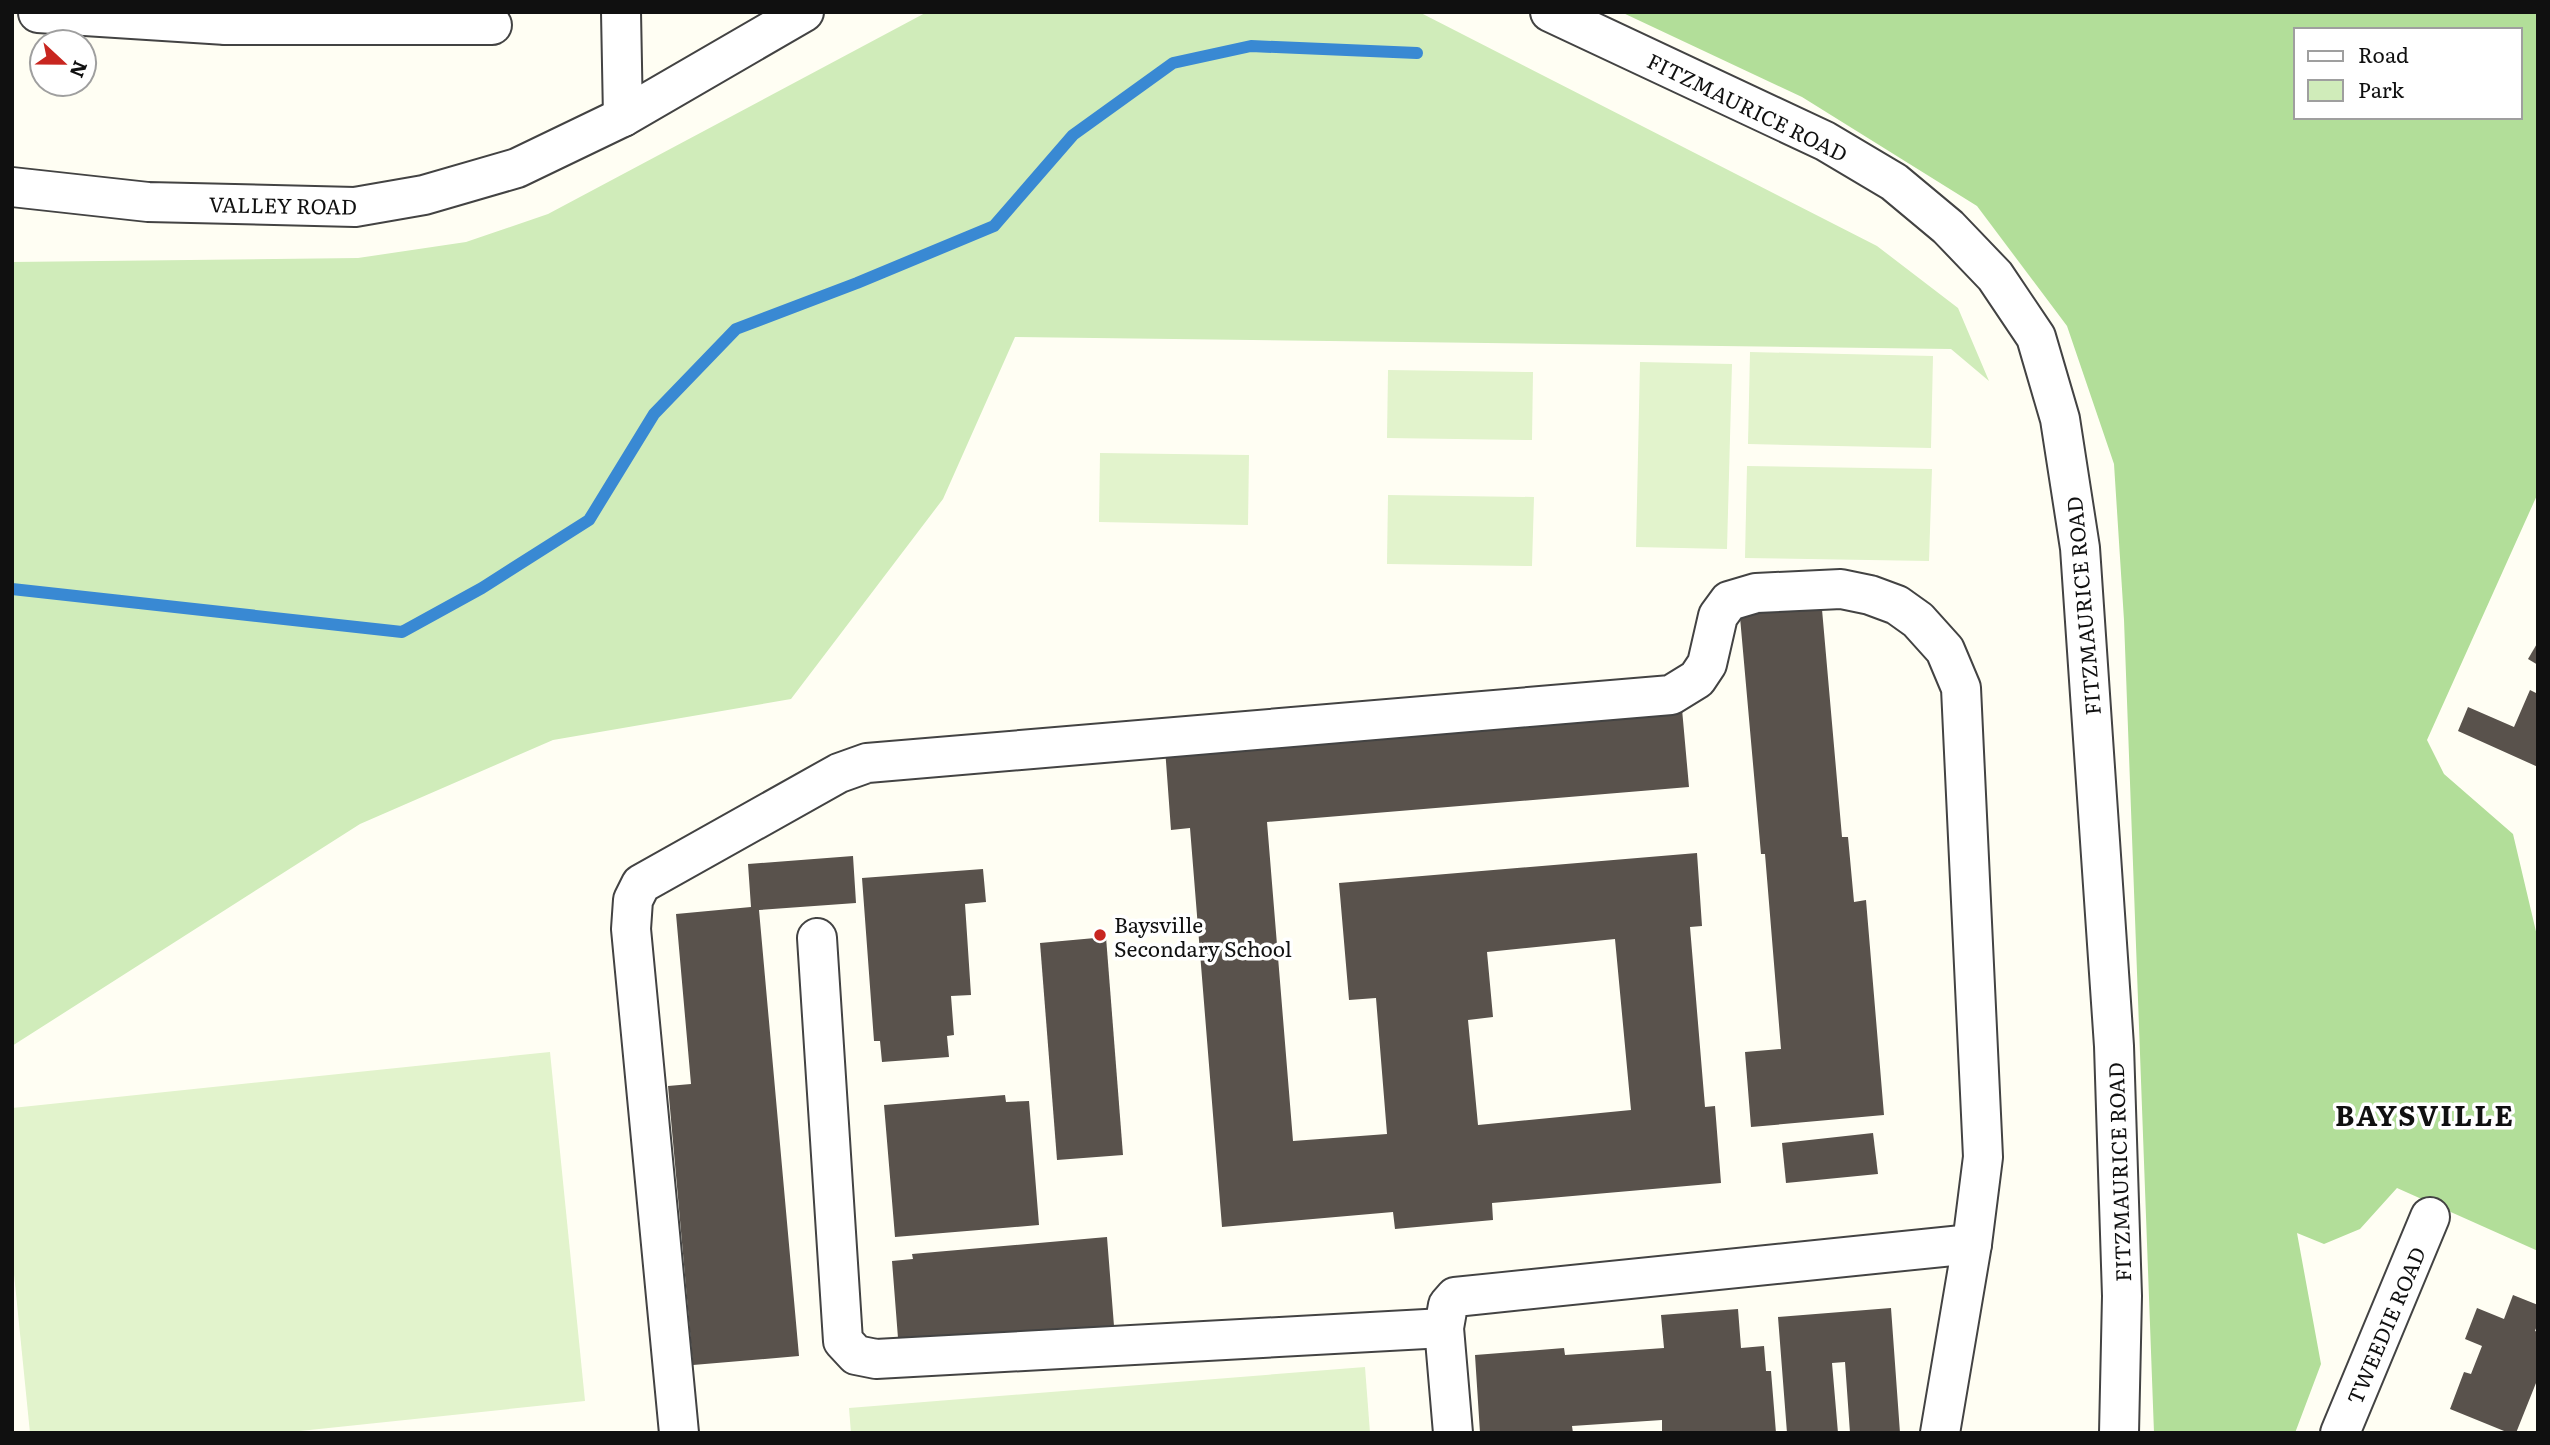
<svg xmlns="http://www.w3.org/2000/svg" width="2550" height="1445" viewBox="0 0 2550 1445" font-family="Literata,serif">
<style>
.green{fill:#d0ecba}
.forest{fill:#b2de99;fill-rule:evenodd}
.pitch{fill:#e2f3cc}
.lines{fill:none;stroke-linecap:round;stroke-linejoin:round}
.stream{stroke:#3989d3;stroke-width:12}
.building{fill:#59524c;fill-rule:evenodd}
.minor-casing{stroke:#434343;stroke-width:42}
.minor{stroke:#fff;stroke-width:38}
.poi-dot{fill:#c82620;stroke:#fff;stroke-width:2.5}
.labels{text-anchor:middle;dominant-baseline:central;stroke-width:7;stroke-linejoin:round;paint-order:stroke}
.street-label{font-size:21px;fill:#101010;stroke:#fff}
.poi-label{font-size:21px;fill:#101010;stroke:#fff;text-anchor:start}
.district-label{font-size:28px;font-weight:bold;letter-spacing:2px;fill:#101010;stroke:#fff}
</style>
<rect width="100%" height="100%" fill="#fffef3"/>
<polygon class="green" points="927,12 1419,12 1877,246 1958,308 1989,381 1951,349 1015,337 943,499 791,699 553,740 360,824 12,1046 12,262 358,258 466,242 548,214"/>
<path class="forest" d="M1621 12H2538V493L2427 740 2444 774 2513 834 2538 940V1251L2397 1188 2360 1229 2324 1244 2297 1233 2321 1364 2295 1433H2154L2124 620 2114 464 2067 326 1977 206 1802 97ZM2296 30H2520V117H2296Z"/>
<g class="pitch">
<polygon points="1750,352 1933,356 1931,448 1748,444"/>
<polygon points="1640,362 1732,364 1727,549 1636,547"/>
<polygon points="1388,370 1533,372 1532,440 1387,438"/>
<polygon points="1100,453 1249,455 1248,525 1099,522"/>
<polygon points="1747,466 1932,469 1929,561 1745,558"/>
<polygon points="1388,495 1534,497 1532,566 1387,564"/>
<polygon points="550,1052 585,1401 281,1433 30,1433 12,1254 12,1108"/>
<polygon points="1365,1367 1370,1433 851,1433 849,1408"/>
</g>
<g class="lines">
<polyline class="stream" points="12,589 402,632 482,588 589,520 654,414 736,329 857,283 994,226 1073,135 1173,63 1251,46 1417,53"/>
</g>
<g class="building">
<polygon points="1821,598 1842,837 1848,837 1854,902 1866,900 1884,1115 1751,1127 1745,1052 1781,1049 1765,854 1761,854 1739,606"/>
<polygon points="2538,642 2538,665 2528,659"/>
<polygon points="2530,690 2538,694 2538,767 2458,731 2468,707 2514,727"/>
<path d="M1682 709 1689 787 1267 822 1293 1141 1387 1134 1376 998 1349 1000 1339 883 1697 853 1702 926 1690 927 1705 1107 1715 1106 1721 1183 1492 1203 1493 1220 1395 1229 1393 1212 1222 1227 1190 828 1171 830 1165 748ZM1615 939 1631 1110 1478 1125 1468 1020 1493 1017 1487 952Z"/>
<polygon points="853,856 856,903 759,910 799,1356 693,1365 668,1086 691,1084 676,914 751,907 748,864"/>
<polygon points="983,869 986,902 965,904 971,995 951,996 954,1035 947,1036 949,1057 882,1062 880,1041 874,1041 862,878"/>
<polygon points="1106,937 1123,1155 1057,1160 1040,943"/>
<polygon points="1005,1095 1006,1102 1029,1101 1039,1225 895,1237 884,1105"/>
<polygon points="1873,1133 1878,1174 1786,1183 1782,1143"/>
<polygon points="1107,1237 1114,1326 920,1342 919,1336 898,1338 892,1261 913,1259 912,1254"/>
<polygon points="2513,1295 2538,1305 2538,1323 2535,1331 2538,1332 2538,1378 2516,1433 2509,1433 2450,1409 2464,1372 2471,1374 2482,1346 2465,1339 2477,1308 2504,1319"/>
<polygon points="1891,1308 1900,1433 1850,1433 1845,1362 1832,1363 1838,1433 1787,1433 1778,1317"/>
<polygon points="1738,1309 1741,1348 1764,1346 1766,1371 1771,1371 1776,1433 1662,1433 1662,1420 1572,1426 1573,1433 1480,1433 1475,1355 1564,1348 1565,1355 1664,1348 1661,1315"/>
</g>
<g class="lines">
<g class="minor-casing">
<g id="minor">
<polyline points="621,12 623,117"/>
<polyline points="1550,12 1825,141 1894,182 1948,227 1995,276 2036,337 2060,419 2080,548 2114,1046 2122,1296 2119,1433"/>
<polyline points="38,13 226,25 226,12"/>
<polyline points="226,25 492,25"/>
<polyline points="12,187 148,202 355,207 424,195 517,168 623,117 804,12"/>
<polyline points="817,938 843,1341 856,1355 876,1359 1444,1328"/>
<polyline points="679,1433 631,929 633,900 641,884 839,773 867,763 1671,695 1697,679 1707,664 1718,616 1729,601 1756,593 1841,589 1870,595 1897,605 1918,620 1945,650 1961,688 1983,1157 1972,1244 1940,1433"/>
<polyline points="1453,1433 1444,1328 1448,1305 1455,1297 1972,1244"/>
<polyline points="2340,1433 2430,1217"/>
</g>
</g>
<use href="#minor" class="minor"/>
</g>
<circle class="poi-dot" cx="1100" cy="935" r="7"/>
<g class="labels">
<g class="street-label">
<text transform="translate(1748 106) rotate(26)">FITZMAURICE ROAD</text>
<text transform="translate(283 204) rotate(1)">VALLEY ROAD</text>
<text transform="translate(2082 606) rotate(-95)">FITZMAURICE ROAD</text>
<text transform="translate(2118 1172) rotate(-92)">FITZMAURICE ROAD</text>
<text transform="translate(2385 1325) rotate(-67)">TWEEDIE ROAD</text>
</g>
<g class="poi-label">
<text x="1114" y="923">Baysville<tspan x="1114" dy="24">Secondary School</tspan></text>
</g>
<g class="district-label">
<text x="2425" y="1114">BAYSVILLE</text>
</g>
</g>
<rect width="2550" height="1445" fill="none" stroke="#101010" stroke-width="28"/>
<rect x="2294" y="28" width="228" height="91" fill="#ffffff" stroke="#9f9f9f" stroke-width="2"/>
<rect x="2308" y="51" width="35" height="10" fill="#ffffff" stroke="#9f9f9f" stroke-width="2"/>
<text x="2358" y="63" font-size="21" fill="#101010">Road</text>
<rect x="2308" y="80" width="35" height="21" fill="#d0ecba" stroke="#9f9f9f" stroke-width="2"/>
<text x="2358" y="98" font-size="21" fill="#101010">Park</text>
<g transform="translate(63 63) rotate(112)"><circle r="33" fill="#ffffff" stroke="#9f9f9f" stroke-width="2"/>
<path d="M0-5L12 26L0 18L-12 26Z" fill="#c82620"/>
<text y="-10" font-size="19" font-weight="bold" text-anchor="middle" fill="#101010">N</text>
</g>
</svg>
